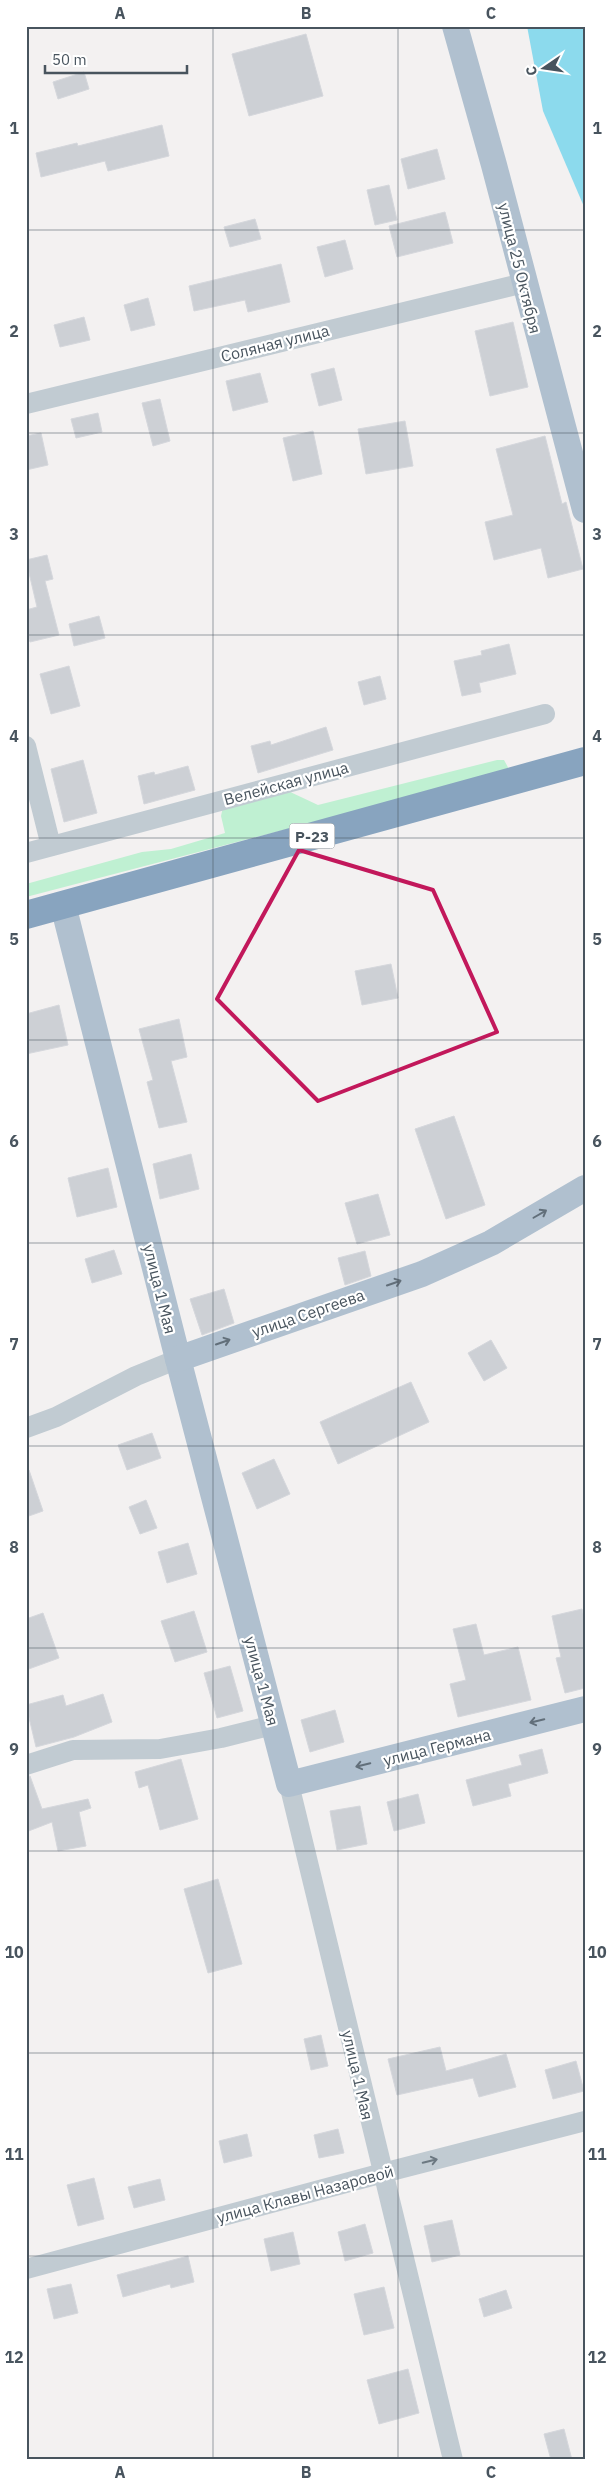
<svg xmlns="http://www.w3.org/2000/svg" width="611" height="2486" viewBox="0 0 611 2486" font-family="'IBM Plex Sans',sans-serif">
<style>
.green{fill:#bff0d2}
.water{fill:#8cdaed}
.building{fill:#cdd0d5;stroke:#d5d7dc}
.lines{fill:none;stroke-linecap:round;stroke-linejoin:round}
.minor{stroke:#c1cbd2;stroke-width:20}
.major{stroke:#b0c0cf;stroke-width:26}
.highway{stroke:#88a4bf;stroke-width:28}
.oneway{stroke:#626f7a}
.oneway2{stroke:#6c7881}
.marked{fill:none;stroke:#c2185b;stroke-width:4;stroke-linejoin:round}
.grid{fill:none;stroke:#48545e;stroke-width:1;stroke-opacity:0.55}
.labels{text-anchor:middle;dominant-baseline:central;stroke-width:4.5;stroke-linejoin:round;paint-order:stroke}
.shield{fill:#fff;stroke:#7f878e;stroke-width:1}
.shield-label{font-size:15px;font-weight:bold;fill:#48545e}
.street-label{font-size:16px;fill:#48545e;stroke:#fff}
.neatline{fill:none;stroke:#48545e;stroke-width:2}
.grid-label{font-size:16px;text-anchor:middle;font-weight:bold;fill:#48545e}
</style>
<rect width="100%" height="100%" fill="#f3f1f1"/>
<polygon class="green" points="497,760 504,760 510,771 26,897 26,884 142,852 171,849 225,833 221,816 223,807 286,790 318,805"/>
<polygon class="water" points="527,26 585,26 585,209 543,111"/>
<g class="building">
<polygon points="306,34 323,96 249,116 232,54"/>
<polygon points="84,72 89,89 58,99 53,82"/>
<polygon points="162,125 169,156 108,171 105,161 41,177 36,153 77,143 78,146"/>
<polygon points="437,149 445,179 408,189 401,159"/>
<polygon points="389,185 397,220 375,225 367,190"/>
<polygon points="445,212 453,243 397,257 389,226"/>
<polygon points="255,219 261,239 230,247 224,227"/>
<polygon points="345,240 353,269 325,277 317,247"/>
<polygon points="281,264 290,302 248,312 245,300 194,311 189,286"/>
<polygon points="148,298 155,325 131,331 124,305"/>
<polygon points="84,317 90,340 60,347 54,325"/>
<polygon points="513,322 528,387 490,396 475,331"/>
<polygon points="334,368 342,400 319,406 311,374"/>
<polygon points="260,373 268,402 233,411 226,381"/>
<polygon points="160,399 170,441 153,446 142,403"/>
<polygon points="98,413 102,432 76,438 71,419"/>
<polygon points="405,421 413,466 366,474 358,429"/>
<polygon points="313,431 322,474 293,481 283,438"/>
<polygon points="41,433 48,465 26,470 26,436"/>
<polygon points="545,436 562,504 566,502 583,569 548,578 541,548 494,560 485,522 513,515 496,449"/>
<polygon points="47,555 53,579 45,581 59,635 30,642 26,629 26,610 37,607 26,560"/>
<polygon points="99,616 105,638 74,646 69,624"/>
<polygon points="509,644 516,674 479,683 481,692 462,696 454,661 482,655 481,651"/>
<polygon points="69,666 80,706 51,714 40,674"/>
<polygon points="380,676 386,699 364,705 358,682"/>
<polygon points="326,727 333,750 258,773 251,746 270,741 271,745"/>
<polygon points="83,760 97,813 64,822 51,769"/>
<polygon points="188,766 195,790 144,804 138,776 154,772 155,775"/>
<polygon points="391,964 398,998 362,1005 355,971"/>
<polygon points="59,1005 68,1045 26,1054 26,1014"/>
<polygon points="179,1019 187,1057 171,1061 187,1122 159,1128 147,1082 153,1080 139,1029"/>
<polygon points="454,1116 485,1205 446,1219 415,1129"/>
<polygon points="191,1154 199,1189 160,1199 153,1164"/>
<polygon points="108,1168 117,1207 77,1217 68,1178"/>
<polygon points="378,1194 390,1235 357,1244 345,1203"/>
<polygon points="114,1250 122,1274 92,1283 85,1259"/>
<polygon points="365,1251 371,1276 345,1285 338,1258"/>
<polygon points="224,1289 234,1323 202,1335 190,1299"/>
<polygon points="491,1340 507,1368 484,1381 468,1353"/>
<polygon points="411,1382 429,1422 338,1464 320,1422"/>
<polygon points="152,1433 161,1458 127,1470 118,1445"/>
<polygon points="274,1459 290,1494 257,1509 242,1473"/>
<polygon points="26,1470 29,1470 43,1511 26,1517"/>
<polygon points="146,1500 157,1528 140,1534 129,1507"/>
<polygon points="188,1543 197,1574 167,1583 158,1552"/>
<polygon points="582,1609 585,1621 585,1688 565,1693 556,1658 561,1657 552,1616"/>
<polygon points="194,1611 207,1652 175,1662 161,1621"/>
<polygon points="43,1613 59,1658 26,1670 26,1619"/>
<polygon points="476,1624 484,1655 518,1647 531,1700 458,1717 450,1684 466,1680 453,1629"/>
<polygon points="230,1666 243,1711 217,1718 204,1673"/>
<polygon points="103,1694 112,1722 74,1737 36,1747 26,1705 63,1695 66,1706"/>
<polygon points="335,1710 344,1742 310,1752 301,1720"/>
<polygon points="542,1749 548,1773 508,1784 511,1796 473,1806 466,1780 522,1765 519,1755"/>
<polygon points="181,1759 198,1819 160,1830 148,1785 139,1788 135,1772"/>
<polygon points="30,1776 42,1809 88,1799 91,1808 79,1812 86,1846 58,1851 52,1822 26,1832 26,1777"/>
<polygon points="418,1794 425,1823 394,1831 387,1802"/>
<polygon points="360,1806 367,1844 337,1850 330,1811"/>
<polygon points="218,1879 242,1964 208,1973 184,1889"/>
<polygon points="321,2035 328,2066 311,2070 304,2039"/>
<polygon points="440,2047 446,2071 506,2054 516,2087 479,2097 473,2078 397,2095 388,2059"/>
<polygon points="576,2061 584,2091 553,2099 545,2070"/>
<polygon points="338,2129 344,2153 319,2158 314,2135"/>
<polygon points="247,2134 252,2156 224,2163 219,2141"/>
<polygon points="94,2178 104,2219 78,2226 67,2185"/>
<polygon points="160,2179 165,2200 134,2208 128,2187"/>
<polygon points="452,2220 460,2255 432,2262 424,2226"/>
<polygon points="365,2224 373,2253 345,2261 338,2232"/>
<polygon points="293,2232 300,2264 271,2271 264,2239"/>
<polygon points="188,2256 194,2282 171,2288 170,2284 123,2297 117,2275"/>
<polygon points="71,2284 78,2313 54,2319 47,2289"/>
<polygon points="384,2287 394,2328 364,2335 354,2294"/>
<polygon points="506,2290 512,2308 484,2317 479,2299"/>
<polygon points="408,2369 419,2413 379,2424 367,2380"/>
<polygon points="564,2429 572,2460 551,2460 544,2434"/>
</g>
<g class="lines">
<g class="minor">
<polyline points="26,404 524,283"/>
<polyline points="26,746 51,846"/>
<polyline points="26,853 545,714"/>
<polyline points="26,1428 56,1417 136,1376 178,1359"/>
<polyline points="26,1765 73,1750 160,1749 221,1738 273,1725"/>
<polyline points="289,1784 453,2460"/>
<polyline points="26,2269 383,2173 585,2121"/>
</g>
<g class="major">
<polyline points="455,26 494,165 585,510"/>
<polyline points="63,905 178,1359 289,1784 585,1709"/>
<polyline points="178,1359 422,1274 491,1243 585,1188"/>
</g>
<polyline class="highway" points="26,915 585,761"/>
</g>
<defs><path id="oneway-shaft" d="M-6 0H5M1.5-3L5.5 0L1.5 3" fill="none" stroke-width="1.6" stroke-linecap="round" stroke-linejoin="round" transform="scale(1.25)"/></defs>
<g class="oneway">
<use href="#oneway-shaft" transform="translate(540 1214) rotate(-30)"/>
<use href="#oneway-shaft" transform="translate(394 1283) rotate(-19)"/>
<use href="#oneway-shaft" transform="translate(223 1342) rotate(-19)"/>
<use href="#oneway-shaft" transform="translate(537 1721) rotate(166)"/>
<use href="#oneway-shaft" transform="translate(363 1765) rotate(166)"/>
</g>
<use class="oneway2" href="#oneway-shaft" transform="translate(430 2161) rotate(-14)"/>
<path class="marked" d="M299 850 433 890 497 1032 318 1101 217 999Z"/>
<path class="grid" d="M213 26V2460M398 26V2460M26 230H585M26 433H585M26 635H585M26 838H585M26 1040H585M26 1243H585M26 1446H585M26 1648H585M26 1851H585M26 2053H585M26 2256H585"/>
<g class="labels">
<rect class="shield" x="289.5" y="823.5" width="45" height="25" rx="4"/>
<g class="shield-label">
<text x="312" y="836">Р-23</text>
</g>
<g class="street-label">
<text transform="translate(520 268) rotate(76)">улица 25 Октября</text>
<text transform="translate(275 343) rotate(-14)">Соляная улица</text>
<text transform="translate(286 783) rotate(-15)">Велейская улица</text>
<text transform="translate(160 1289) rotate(76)">улица 1 Мая</text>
<text transform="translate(308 1313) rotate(-19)">улица Сергеева</text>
<text transform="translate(262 1681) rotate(75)">улица 1 Мая</text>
<text transform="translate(437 1747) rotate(-14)">улица Германа</text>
<text transform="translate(358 2075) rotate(77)">улица 1 Мая</text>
<text transform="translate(305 2194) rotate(-15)">улица Клавы Назаровой</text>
</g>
</g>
<rect width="611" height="2486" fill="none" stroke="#ffffff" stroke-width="55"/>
<g transform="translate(544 68) rotate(257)" stroke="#ffffff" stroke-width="4" paint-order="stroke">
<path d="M0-4L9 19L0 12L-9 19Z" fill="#48545e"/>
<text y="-8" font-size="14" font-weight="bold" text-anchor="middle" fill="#48545e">С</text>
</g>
<path d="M45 65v8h142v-8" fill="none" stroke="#48545e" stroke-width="2.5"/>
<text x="52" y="65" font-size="15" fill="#48545e" stroke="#ffffff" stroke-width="4" paint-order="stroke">50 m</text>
<rect x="28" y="28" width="556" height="2430" class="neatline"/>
<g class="grid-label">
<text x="120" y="19">A</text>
<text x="306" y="19">B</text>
<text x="491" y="19">C</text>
<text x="14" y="134">1</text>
<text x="597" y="134">1</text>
<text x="14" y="337">2</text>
<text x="597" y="337">2</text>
<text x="14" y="540">3</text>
<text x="597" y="540">3</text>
<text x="14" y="742">4</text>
<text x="597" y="742">4</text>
<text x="14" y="945">5</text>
<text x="597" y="945">5</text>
<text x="14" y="1147">6</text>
<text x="597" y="1147">6</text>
<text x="14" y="1350">7</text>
<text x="597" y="1350">7</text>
<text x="14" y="1553">8</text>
<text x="597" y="1553">8</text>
<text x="14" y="1755">9</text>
<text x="597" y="1755">9</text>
<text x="14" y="1958">10</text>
<text x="597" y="1958">10</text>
<text x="14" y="2160">11</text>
<text x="597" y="2160">11</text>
<text x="14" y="2363">12</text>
<text x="597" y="2363">12</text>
<text x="120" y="2478">A</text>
<text x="306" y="2478">B</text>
<text x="491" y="2478">C</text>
</g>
</svg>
